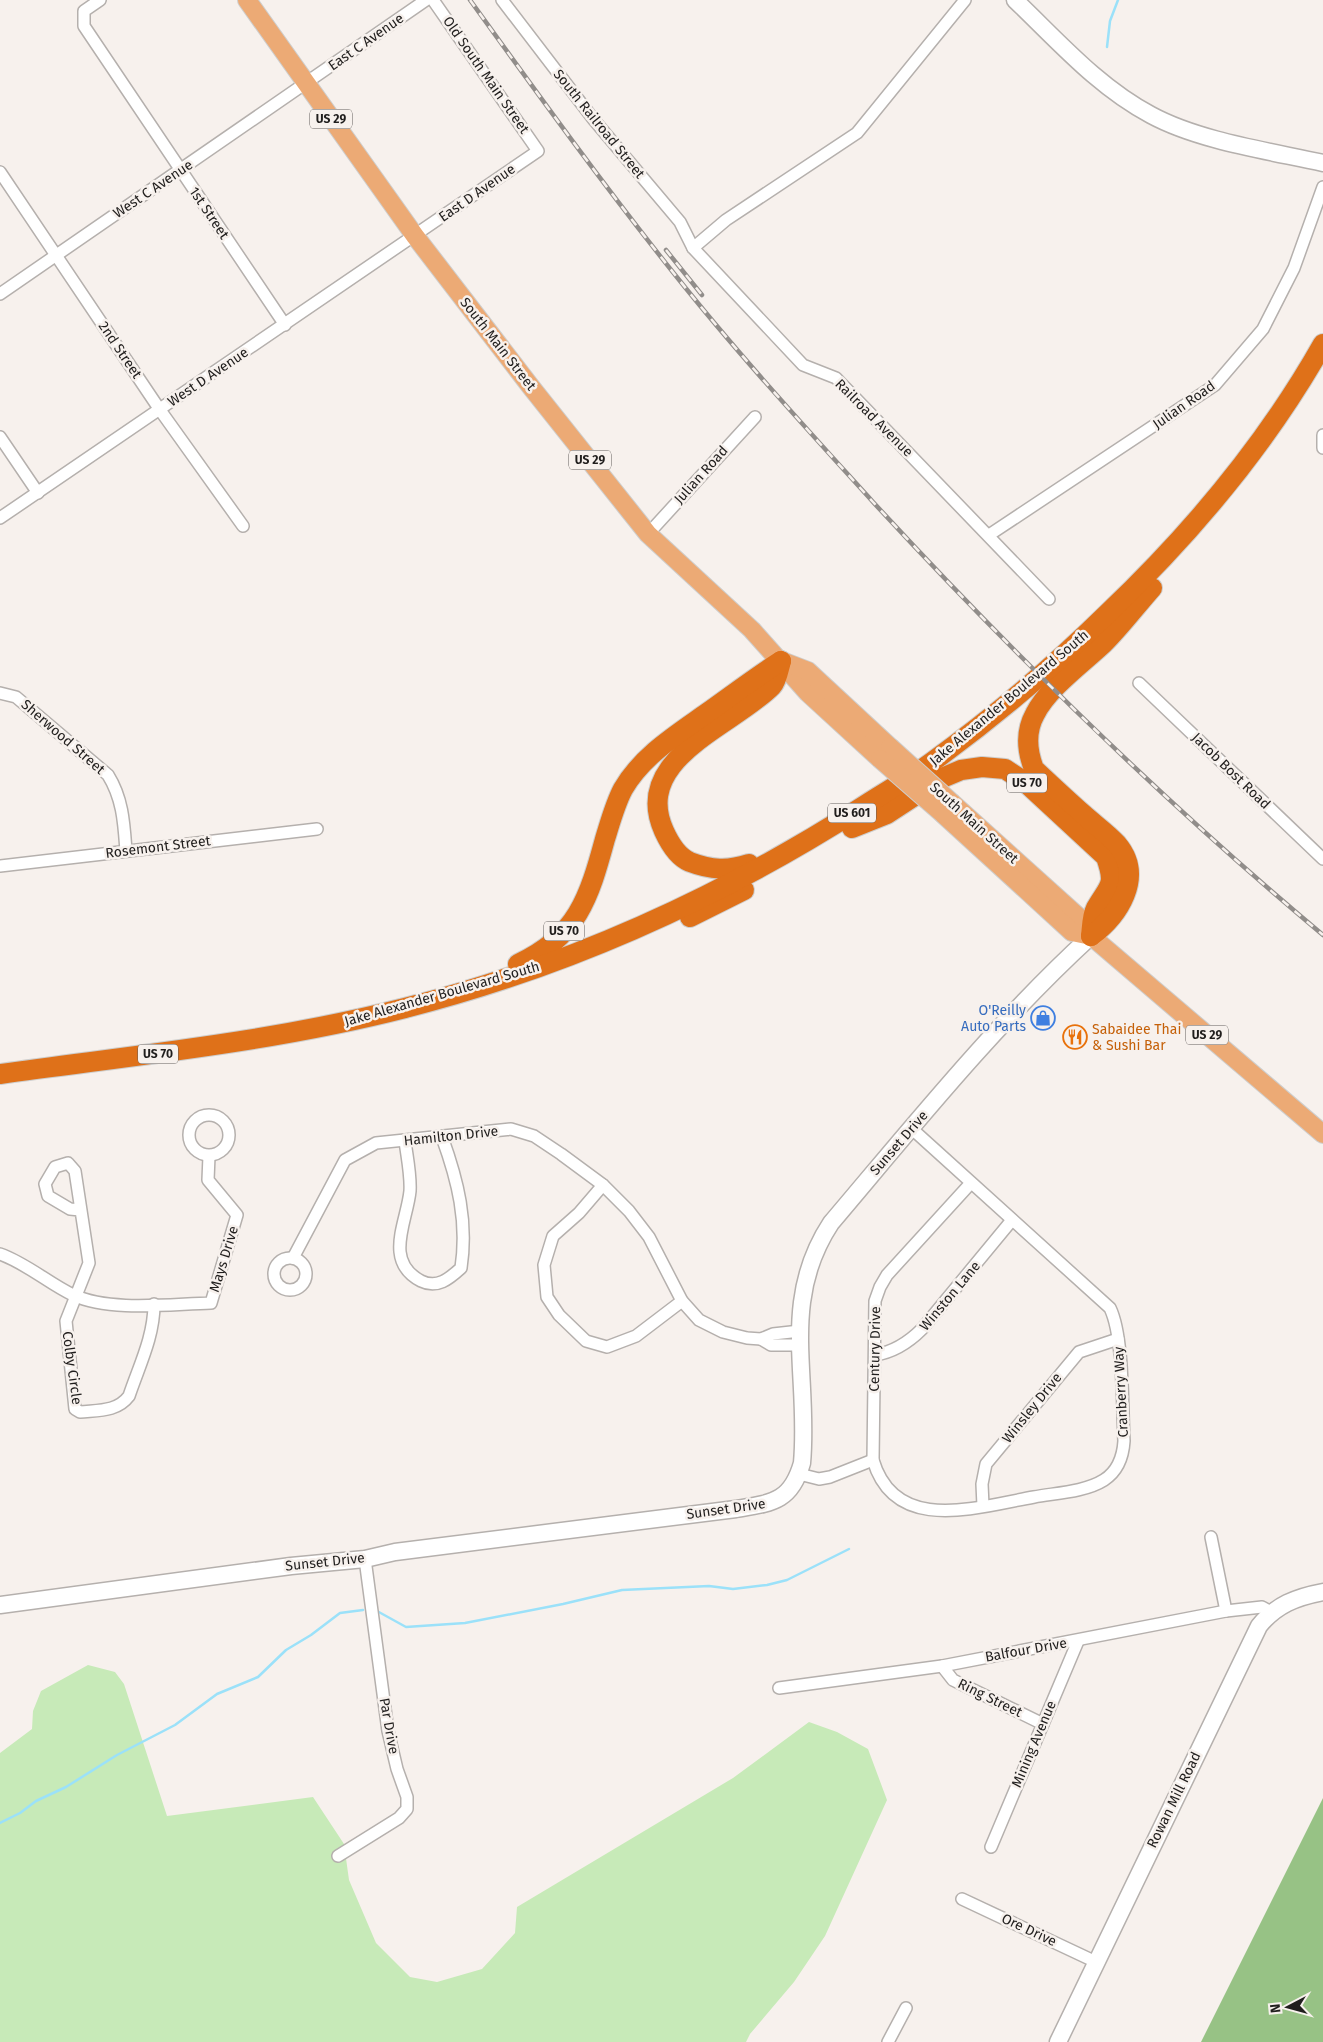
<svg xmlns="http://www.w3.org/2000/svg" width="1323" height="2042" viewBox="0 0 1323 2042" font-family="'Fira Sans',sans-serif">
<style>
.green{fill:#c7eab8}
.forest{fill:#97c285}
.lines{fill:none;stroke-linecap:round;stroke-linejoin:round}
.stream{stroke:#9be1f9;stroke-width:2.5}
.street-casing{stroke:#b5b0ad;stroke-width:14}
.secondary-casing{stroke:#b5b0ad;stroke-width:19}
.primary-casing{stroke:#cececd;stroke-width:20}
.highway-casing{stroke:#cececd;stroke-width:22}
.street{stroke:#fff;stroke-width:11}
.secondary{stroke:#fff;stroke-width:16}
.primary{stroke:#ecaa75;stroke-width:18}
.highway{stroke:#df7119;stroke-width:20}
.rail-casing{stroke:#918d8a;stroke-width:4.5}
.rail{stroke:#f7f1ed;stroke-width:2.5;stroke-dasharray:8;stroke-linecap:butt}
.primary-bridge-casing{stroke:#cececd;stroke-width:20;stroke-linecap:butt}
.primary-bridge{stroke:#ecaa75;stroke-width:18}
.labels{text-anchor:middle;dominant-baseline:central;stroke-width:5;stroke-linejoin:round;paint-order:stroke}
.shield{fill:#f7f1ed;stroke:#605d5b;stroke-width:1}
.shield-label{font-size:12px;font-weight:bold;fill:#201e1d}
.street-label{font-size:14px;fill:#201e1d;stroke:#f7f1ed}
.shop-label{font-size:14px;fill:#366cbe;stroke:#f7f1ed;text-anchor:end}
.food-label{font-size:14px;fill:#c56008;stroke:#f7f1ed;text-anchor:start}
</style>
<rect width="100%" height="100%" fill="#f7f1ed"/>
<polygon class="green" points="88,1665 115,1672 124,1684 167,1816 313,1797 344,1844 349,1880 376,1943 410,1977 437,1982 482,1969 515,1933 517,1907 733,1778 809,1722 837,1732 868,1749 887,1800 825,1936 794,1982 750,2034 746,2042 0,2042 0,1753 32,1729 33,1711 41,1691"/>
<polygon class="forest" points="1323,1798 1323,2042 1201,2042"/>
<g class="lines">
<g class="stream">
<polyline points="1107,47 1110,21 1118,0"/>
<polyline points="377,1611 406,1627 465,1623 563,1604 622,1590 709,1586 733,1589 767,1585 787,1580 849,1549"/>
<polyline points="0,1823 20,1813 36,1801 66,1787 117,1755 175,1725 217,1694 258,1677 286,1650 311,1635 340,1613 363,1610"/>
</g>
<g class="street-casing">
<g id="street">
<polyline points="100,0 84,11 84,26 285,325"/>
<polyline points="502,0 594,120 680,222 693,248 803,365 836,378 1049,599"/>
<polyline points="0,172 160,410 243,526"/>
<polyline points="693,248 726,220 857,133 965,0"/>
<polyline points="0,294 426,0"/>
<polyline points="1323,435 1323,448"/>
<polyline points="0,437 38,493"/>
<polyline points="0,518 538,151 433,0"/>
<polyline points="648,534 755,417"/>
<polyline points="989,535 1215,385 1263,329 1294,268 1323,187"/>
<polyline points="1139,683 1323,859"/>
<path d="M0 693 16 697 108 775C123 799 124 824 126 851"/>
<polyline points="0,866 317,829"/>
<circle cx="209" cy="1135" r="20"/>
<path d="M911 1128 1110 1308C1124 1337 1122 1407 1124 1441 1123 1457 1118 1471 1104 1480 1085 1492 1055 1493 1034 1497 977 1507 895 1535 873 1460L875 1301 880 1287 887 1275 970 1184"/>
<path d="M405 1141C407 1157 411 1175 410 1191 407 1222 383 1261 421 1281 437 1289 449 1279 461 1268 468 1222 458 1181 442 1137"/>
<polyline points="603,1185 579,1213 553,1236 544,1265 547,1297 559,1315 586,1341 607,1347 636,1336 682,1301"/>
<path d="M80 1210 70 1209 48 1196 45 1184 55 1167 68 1163 75 1171 89 1263 66 1321 75 1409 80 1412C98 1410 117 1412 129 1396 139 1366 154 1337 154 1304"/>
<path d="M0 1254C26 1263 48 1283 73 1295 111 1312 169 1304 211 1303L237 1215 208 1180 209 1156"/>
<polyline points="293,1258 345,1160 376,1143 511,1129 534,1136 561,1154 603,1185 629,1211 649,1237 682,1301 699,1320 723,1332 747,1338 761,1339 773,1334 800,1331"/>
<circle cx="290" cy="1274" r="16"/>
<polyline points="761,1339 771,1345 801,1345"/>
<path d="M875 1355C894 1352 909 1342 922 1329L1012 1220"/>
<polyline points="799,1474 819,1479 830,1477 873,1460"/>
<polyline points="983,1506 982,1484 986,1464 1079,1352 1118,1339"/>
<polyline points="1211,1537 1226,1611"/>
<polyline points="942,1666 953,1680 1043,1724"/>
<polyline points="779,1688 942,1666 1226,1611 1262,1607 1271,1612"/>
<polyline points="991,1847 1078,1641"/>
<polyline points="338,1856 399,1818 407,1809 407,1797 397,1769 388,1731 365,1559"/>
<polyline points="962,1899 1096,1962"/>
<polyline points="888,2042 906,2008"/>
</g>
</g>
<g class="secondary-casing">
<g id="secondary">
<path d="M1015 0C1058 41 1098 87 1151 115 1199 141 1269 151 1323 163"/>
<path d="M0 1605 291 1566 365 1559 395 1552 736 1509C772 1503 791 1502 802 1463 810 1376 779 1302 831 1223 914 1125 996 1023 1091 936"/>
<path d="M1058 2042 1259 1626C1276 1605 1296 1597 1323 1592"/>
</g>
</g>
<g class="primary-casing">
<g id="primary">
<polyline points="247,0 415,236 531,387 648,534 752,630 808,693 880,759"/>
<polyline points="782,661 808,671 890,747"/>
<polyline points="952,803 1083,921 1091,936 1323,1134"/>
<polyline points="943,814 1072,932 1091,936"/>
</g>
</g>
<g class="highway-casing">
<g id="highway">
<path d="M852 828 887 814 942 778 961 770 982 767 1005 769 1025 782 1106 857C1116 886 1110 884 1096 908 1092 916 1092 928 1091 936"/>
<path d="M749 864C728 871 711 870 690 862 678 857 669 842 664 831 631 758 733 726 772 686 777 681 779 668 781 661"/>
<polyline points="690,917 744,890"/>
<path d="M1091 936C1118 916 1145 877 1117 844 1107 833 1094 824 1083 814 1066 799 1050 784 1034 769 1027 751 1025 732 1035 714 1048 688 1083 663 1104 643 1121 626 1136 606 1152 588"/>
<path d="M518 964C577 937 589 898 605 839 610 823 615 804 623 789 642 756 676 735 707 713 731 696 756 677 781 661"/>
<path d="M0 1074C136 1055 272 1042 405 1008 566 967 719 898 859 809 883 793 909 779 932 762 994 717 1053 667 1107 614 1191 534 1266 445 1323 344"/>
</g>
</g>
<use href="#street" class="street"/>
<use href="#secondary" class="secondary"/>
<use href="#primary" class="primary"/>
<use href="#highway" class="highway"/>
<g class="rail-casing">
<g id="rail">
<path d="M470 0C537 93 604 186 676 276 738 354 806 428 873 502 1014 655 1163 801 1323 935"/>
<polyline points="666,250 702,295"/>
</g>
</g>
<use href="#rail" class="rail"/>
<g class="primary-bridge-casing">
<g id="primary-bridge">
<polyline points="890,747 952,803"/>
<polyline points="880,759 943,814"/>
</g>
</g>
<use href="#primary-bridge" class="primary-bridge"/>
</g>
<defs>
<g id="shop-ring" transform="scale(1.25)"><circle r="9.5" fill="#f7f1ed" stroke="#3f7fe0" stroke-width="1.5"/><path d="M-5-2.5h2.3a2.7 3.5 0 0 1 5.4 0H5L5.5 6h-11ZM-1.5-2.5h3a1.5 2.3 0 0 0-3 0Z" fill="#3f7fe0"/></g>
<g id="restaurant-ring" transform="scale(1.25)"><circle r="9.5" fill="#f7f1ed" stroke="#e8710a" stroke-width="1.5"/><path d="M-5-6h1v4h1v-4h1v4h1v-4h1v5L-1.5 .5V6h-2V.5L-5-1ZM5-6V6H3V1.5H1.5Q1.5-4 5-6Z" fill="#e8710a"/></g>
</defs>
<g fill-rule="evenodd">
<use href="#shop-ring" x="1043" y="1018"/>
<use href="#restaurant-ring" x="1075" y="1037"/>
</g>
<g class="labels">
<g class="shield">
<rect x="310" y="109.5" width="42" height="19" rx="4"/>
<rect x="569" y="450.5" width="42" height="19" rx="4"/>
<rect x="1007" y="773.5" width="40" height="19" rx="4"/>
<rect x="828" y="803.5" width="48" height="19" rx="4"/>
<rect x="544" y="921.5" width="40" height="19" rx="4"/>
<rect x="1186" y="1025.5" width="42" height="19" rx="4"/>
<rect x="138" y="1044.5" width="40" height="19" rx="4"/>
</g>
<g class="shield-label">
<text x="331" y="119">US 29</text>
<text x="590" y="460">US 29</text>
<text x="1027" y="783">US 70</text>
<text x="852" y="813">US 601</text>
<text x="564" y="931">US 70</text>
<text x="1207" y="1035">US 29</text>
<text x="158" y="1054">US 70</text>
</g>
<g class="street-label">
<text transform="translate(366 42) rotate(-35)">East C Avenue</text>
<text transform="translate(486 75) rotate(55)">Old South Main Street</text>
<text transform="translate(599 124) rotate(51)">South Railroad Street</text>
<text transform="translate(153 189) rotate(-34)">West C Avenue</text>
<text transform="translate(477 193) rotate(-35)">East D Avenue</text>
<text transform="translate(209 213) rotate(56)">1st Street</text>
<text transform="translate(498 344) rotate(52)">South Main Street</text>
<text transform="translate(120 350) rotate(56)">2nd Street</text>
<text transform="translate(208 377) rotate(-34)">West D Avenue</text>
<text transform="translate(1184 405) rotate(-35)">Julian Road</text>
<text transform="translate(874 418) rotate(45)">Railroad Avenue</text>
<text transform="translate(701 475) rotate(-48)">Julian Road</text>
<text transform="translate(1009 698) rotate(-40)">Jake Alexander Boulevard South</text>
<text transform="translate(63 737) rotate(41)">Sherwood Street</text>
<text transform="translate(1231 771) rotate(44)">Jacob Bost Road</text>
<text transform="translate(974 823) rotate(42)">South Main Street</text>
<text transform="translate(158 847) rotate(-7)">Rosemont Street</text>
<text transform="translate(442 994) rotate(-16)">Jake Alexander Boulevard South</text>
<text transform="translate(451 1136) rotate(-6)">Hamilton Drive</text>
<text transform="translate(899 1143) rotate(-49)">Sunset Drive</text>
<text transform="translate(224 1259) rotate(-73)">Mays Drive</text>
<text transform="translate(950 1296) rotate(-50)">Winston Lane</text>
<text transform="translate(875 1349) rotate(-89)">Century Drive</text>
<text transform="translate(72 1368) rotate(82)">Colby Circle</text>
<text transform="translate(1121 1392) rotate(-93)">Cranberry Way</text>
<text transform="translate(1032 1408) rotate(-51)">Winsley Drive</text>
<text transform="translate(726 1509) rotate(-8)">Sunset Drive</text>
<text transform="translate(325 1562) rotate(-6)">Sunset Drive</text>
<text transform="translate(1026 1650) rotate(-10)">Balfour Drive</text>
<text transform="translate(990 1698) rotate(26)">Ring Street</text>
<text transform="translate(389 1726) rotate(80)">Par Drive</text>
<text transform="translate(1034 1744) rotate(-67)">Mining Avenue</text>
<text transform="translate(1174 1800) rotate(-64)">Rowan Mill Road</text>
<text transform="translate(1029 1930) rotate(25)">Ore Drive</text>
</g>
<g class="shop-label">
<text x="1026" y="1010">O'Reilly<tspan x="1026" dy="16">Auto Parts</tspan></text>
</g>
<g class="food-label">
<text x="1092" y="1029">Sabaidee Thai<tspan x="1092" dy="16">&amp; Sushi Bar</tspan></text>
</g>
</g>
<g transform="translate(1288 2007) rotate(264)" stroke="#f7f1ed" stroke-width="4" paint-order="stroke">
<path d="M0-4L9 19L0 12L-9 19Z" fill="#201e1d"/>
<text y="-8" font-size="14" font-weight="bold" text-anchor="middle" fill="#201e1d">N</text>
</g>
</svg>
